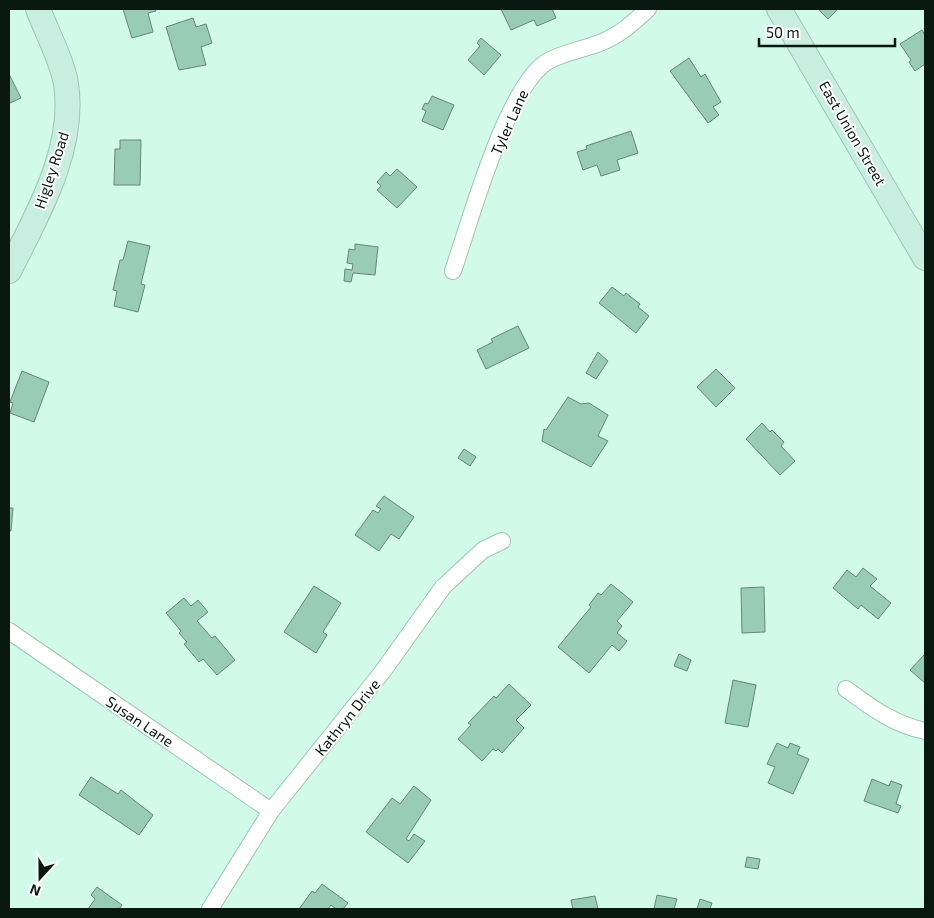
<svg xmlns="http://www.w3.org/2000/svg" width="934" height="918" viewBox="0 0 934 918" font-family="'Exo 2',sans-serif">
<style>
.building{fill:#98ccb5;stroke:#638878}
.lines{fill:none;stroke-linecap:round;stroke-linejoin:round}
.street-casing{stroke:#9fc5b4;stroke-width:18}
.secondary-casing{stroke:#9fc5b4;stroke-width:26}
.street{stroke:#fff;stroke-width:16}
.secondary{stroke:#c8eee1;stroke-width:24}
.labels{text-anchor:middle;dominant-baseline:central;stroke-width:4;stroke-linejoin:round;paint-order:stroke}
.street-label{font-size:15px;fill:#0a1812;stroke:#fff}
</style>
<rect width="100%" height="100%" fill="#d2fae8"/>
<g class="building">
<polygon points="123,9 155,9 156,11 148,13 153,32 132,38"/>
<polygon points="501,9 552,9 556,18 537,26 534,20 511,30"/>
<polygon points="818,9 838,9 828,19"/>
<polygon points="193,18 196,27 206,24 212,43 201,47 206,65 179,70 166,27"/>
<polygon points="922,30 925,35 925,64 915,71 909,62 911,60 900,44"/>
<polygon points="481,38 501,55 484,75 468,60 480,46 477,43"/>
<polygon points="689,58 701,77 705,74 721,102 713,107 719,115 708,123 670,71"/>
<polygon points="9,74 21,98 10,103 9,101"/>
<polygon points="432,96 454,105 443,130 422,121 426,111 422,109 425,103 428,104"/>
<polygon points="631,131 638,153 617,160 620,170 601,176 597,165 583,170 577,152 587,149 586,146"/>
<polygon points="120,140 141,140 140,185 114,185 115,149 120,149"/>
<polygon points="397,169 417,187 397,208 377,190 381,186 377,182 386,172 390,176"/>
<polygon points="128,241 150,246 141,284 145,285 138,312 114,306 117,291 113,290 120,260 123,260"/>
<polygon points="355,244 378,247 375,275 353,273 351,282 344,281 345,269 352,270 353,264 347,263 349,249 355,250"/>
<polygon points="612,287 624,296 626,293 640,304 638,307 649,316 636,333 599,303"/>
<polygon points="518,326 529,348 486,369 477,350 493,342 491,339"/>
<polygon points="598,352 608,361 596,379 586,373"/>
<polygon points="716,369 735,388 716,407 697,387"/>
<polygon points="22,371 49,382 34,422 10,413 13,403 10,402"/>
<polygon points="568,397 581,404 589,403 608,415 598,436 608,441 591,467 542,441 544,429 546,430"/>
<polygon points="762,423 770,432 772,430 784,442 781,446 795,461 780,475 746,439"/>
<polygon points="464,449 476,457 470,466 458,458"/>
<polygon points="384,496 414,517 399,539 391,534 379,551 355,535 373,510 378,513 381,509 376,506"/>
<polygon points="9,508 13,508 11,531 9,530"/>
<polygon points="863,568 877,579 870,586 891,603 878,619 861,605 858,609 833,588 847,570 856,577"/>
<polygon points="611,584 633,602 617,621 622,626 617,633 627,641 619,651 612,645 589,673 558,647 591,607 589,605 598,593 601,595"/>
<polygon points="314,586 341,603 323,632 327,635 316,653 284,632"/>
<polygon points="764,587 765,632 742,633 741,588"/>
<polygon points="184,598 191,606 198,600 208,612 197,621 212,638 215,636 235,660 217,675 203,659 199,662 184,644 187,642 179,633 181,631 166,613"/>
<polygon points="679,654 691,660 687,671 674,666"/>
<polygon points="925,654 925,683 910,670"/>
<polygon points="733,680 756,685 748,727 725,723"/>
<polygon points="509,684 531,705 516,720 524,728 502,753 498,749 496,751 493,749 482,761 458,739 471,725 468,723 494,696 496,698"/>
<polygon points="777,743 788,748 790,743 800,747 797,754 809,759 793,794 768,783 775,767 767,764"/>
<polygon points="91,777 118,794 121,790 153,815 139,835 79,795"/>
<polygon points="872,779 889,786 891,781 902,785 896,804 901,806 898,813 864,801"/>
<polygon points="414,786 431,800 406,839 409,841 414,834 425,841 408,863 366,832 392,798 400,804"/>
<polygon points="747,857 760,859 758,869 745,867"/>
<polygon points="322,884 348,903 343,909 336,909 331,905 328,909 299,909 312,891 315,893"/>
<polygon points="97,887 122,905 119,909 88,909 95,899 91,895"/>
<polygon points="657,895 677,899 674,909 654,909"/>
<polygon points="595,896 598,909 573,909 571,900"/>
<polygon points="700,899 712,903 710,909 697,909"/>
</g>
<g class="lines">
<g class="street-casing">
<g id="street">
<path d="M453 271C470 222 505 92 545 63 559 54 576 51 591 46 615 39 631 25 648 9"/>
<polyline points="9,631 271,811"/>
<path d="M846 689C872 708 893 724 925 731"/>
<polyline points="210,909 271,811 383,671 443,587 483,550 502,541"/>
</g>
</g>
<g class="secondary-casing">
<g id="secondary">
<polyline points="779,9 925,258"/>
<path d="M9 271C37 215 76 149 66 84 63 63 46 30 38 9"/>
</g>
</g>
<use href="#street" class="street"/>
<use href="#secondary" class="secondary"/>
</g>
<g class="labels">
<g class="street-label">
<text transform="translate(509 122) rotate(-66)">Tyler Lane</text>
<text transform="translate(853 133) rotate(60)">East Union Street</text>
<text transform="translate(51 170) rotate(-72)">Higley Road</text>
<text transform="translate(347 717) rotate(-51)">Kathryn Drive</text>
<text transform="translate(140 721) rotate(34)">Susan Lane</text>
</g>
</g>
<rect width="934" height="918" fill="none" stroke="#0a1812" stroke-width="20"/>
<g transform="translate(40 878) rotate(201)" stroke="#ffffff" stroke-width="4" paint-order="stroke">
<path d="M0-4L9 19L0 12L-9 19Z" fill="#0a1812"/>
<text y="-8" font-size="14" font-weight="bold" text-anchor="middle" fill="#0a1812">N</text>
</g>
<path d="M759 38v8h136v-8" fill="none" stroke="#0a1812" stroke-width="2.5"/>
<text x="766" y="38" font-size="15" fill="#0a1812" stroke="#ffffff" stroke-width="4" paint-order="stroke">50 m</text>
</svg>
